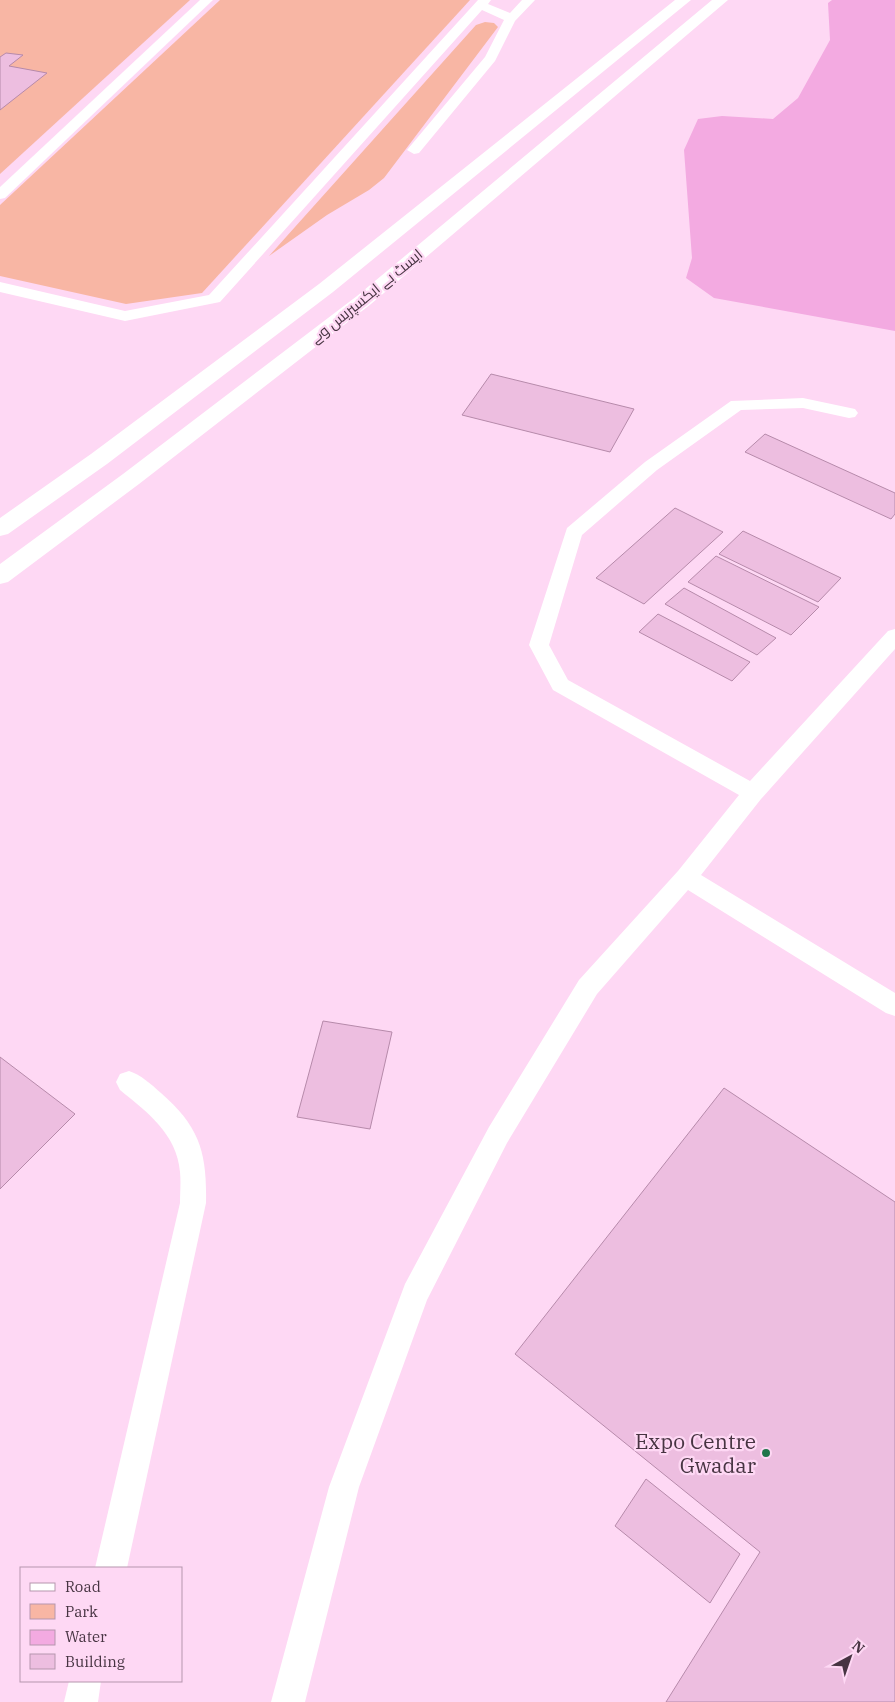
<svg xmlns="http://www.w3.org/2000/svg" width="895" height="1702" viewBox="0 0 895 1702" font-family="'IBM Plex Serif',Cairo,serif">
<style>
.green{fill:#f8b6a4}
.water{fill:#f3aae1}
.building{fill:#edbee0;stroke:#b68aaa}
.lines{fill:none;stroke-linecap:round;stroke-linejoin:round}
.service{fill:#fff;fill-rule:evenodd}
.primary{fill:#fff;fill-rule:evenodd}
.poi-dot{fill:#20764a;stroke:#fed8f4;stroke-width:2}
.labels{text-anchor:middle;dominant-baseline:central;stroke-width:4.5;stroke-linejoin:round;paint-order:stroke}
.far-street-label{font-size:15px;fill:#473442;stroke:#fed8f4}
.near-poi-label{font-size:21px;fill:#473442;stroke:#fed8f4;text-anchor:end}
</style>
<rect width="100%" height="100%" fill="#fed8f4"/>
<g class="green">
<polygon points="0,0 190,0 0,174"/>
<polygon points="220,0 470,0 202,293 126,304 0,276 0,205"/>
<polygon points="485,22 494,23 498,27 384,178 369,190 327,215 269,256 476,25"/>
</g>
<polygon class="water" points="832,0 895,0 895,331 714,298 686,278 692,258 684,150 698,119 722,116 773,119 798,98 830,40 828,3"/>
<g class="building">
<polygon points="6,53 23,55 9,66 47,73 0,110 0,57"/>
<polygon points="491,374 634,409 610,452 462,415"/>
<polygon points="765,434 895,493 895,514 891,519 745,452"/>
<polygon points="675,508 723,532 644,604 596,578"/>
<polygon points="743,531 841,578 818,602 719,554"/>
<polygon points="716,556 819,607 791,635 688,582"/>
<polygon points="684,588 776,638 757,655 665,604"/>
<polygon points="658,614 750,662 732,681 639,632"/>
<polygon points="323,1021 392,1032 370,1129 297,1117"/>
<polygon points="0,1057 75,1114 0,1189"/>
<polygon points="724,1088 895,1202 895,1702 666,1702 760,1552 515,1354"/>
<polygon points="646,1479 740,1554 710,1603 615,1526"/>
</g>
<g class="lines">
<g class="service">
<polygon points="200,0 213,0 5,198 0,199 0,187"/>
<polygon points="478,0 491,0 488,4 510,13 522,0 535,0 515,21 495,61 419,153 414,154 407,150 485,57 504,20 482,10 220,302 125,321 0,292 0,282 125,311 209,295"/>
<polygon points="803,398 855,409 858,413 855,417 849,418 803,408 741,410 657,470 582,535 549,645 568,680 750,781 888,631 895,629 895,649 761,799 701,875 895,993 895,1016 886,1013 688,890 597,994 507,1143 427,1300 359,1487 305,1702 271,1702 329,1487 405,1284 489,1127 579,980 678,871 739,795 553,690 529,645 567,528 645,462 731,401"/>
<path d="M129 1071C141 1075 151 1084 161 1093 200 1127 207 1153 206 1203L127 1568H95L180 1203C180 1193 181 1182 180 1172 177 1134 147 1112 120 1090L116 1082 120 1074Z"/>
<polygon points="69,1681 101,1681 98,1702 64,1702"/>
</g>
<g class="primary">
<polygon points="675,0 691,0 333,292 107,464 8,534 0,536 0,518 91,454 319,284"/>
<polygon points="712,0 728,0 371,304 139,484 8,582 0,584 0,564 123,474 357,296"/>
</g>
</g>
<circle class="poi-dot" cx="766" cy="1453" r="5"/>
<g class="labels">
<g class="far-street-label">
<text transform="translate(366 296) rotate(-39)">ایسٹ بے ایکسپریس وے</text>
</g>
<g class="near-poi-label">
<text x="756" y="1441">Expo Centre<tspan x="756" dy="24">Gwadar</tspan></text>
</g>
</g>
<rect x="20" y="1567" width="162" height="115" fill="#fed8f4" stroke="#b596ad"/>
<rect x="30" y="1583" width="25" height="8" fill="#ffffff" stroke="#b596ad"/>
<text x="65" y="1592" font-size="15" fill="#473442">Road</text>
<rect x="30" y="1604" width="25" height="15" fill="#f8b6a4" stroke="#b596ad"/>
<text x="65" y="1617" font-size="15" fill="#473442">Park</text>
<rect x="30" y="1630" width="25" height="15" fill="#f3aae1" stroke="#b596ad"/>
<text x="65" y="1642" font-size="15" fill="#473442">Water</text>
<rect x="30" y="1654" width="25" height="15" fill="#edbee0" stroke="#b596ad"/>
<text x="65" y="1667" font-size="15" fill="#473442">Building</text>
<g transform="translate(850 1657) rotate(40)" stroke="#fed8f4" stroke-width="4" paint-order="stroke">
<path d="M0-4L9 19L0 12L-9 19Z" fill="#473442"/>
<text y="-8" font-size="14" font-weight="bold" text-anchor="middle" fill="#473442">N</text>
</g>
</svg>
